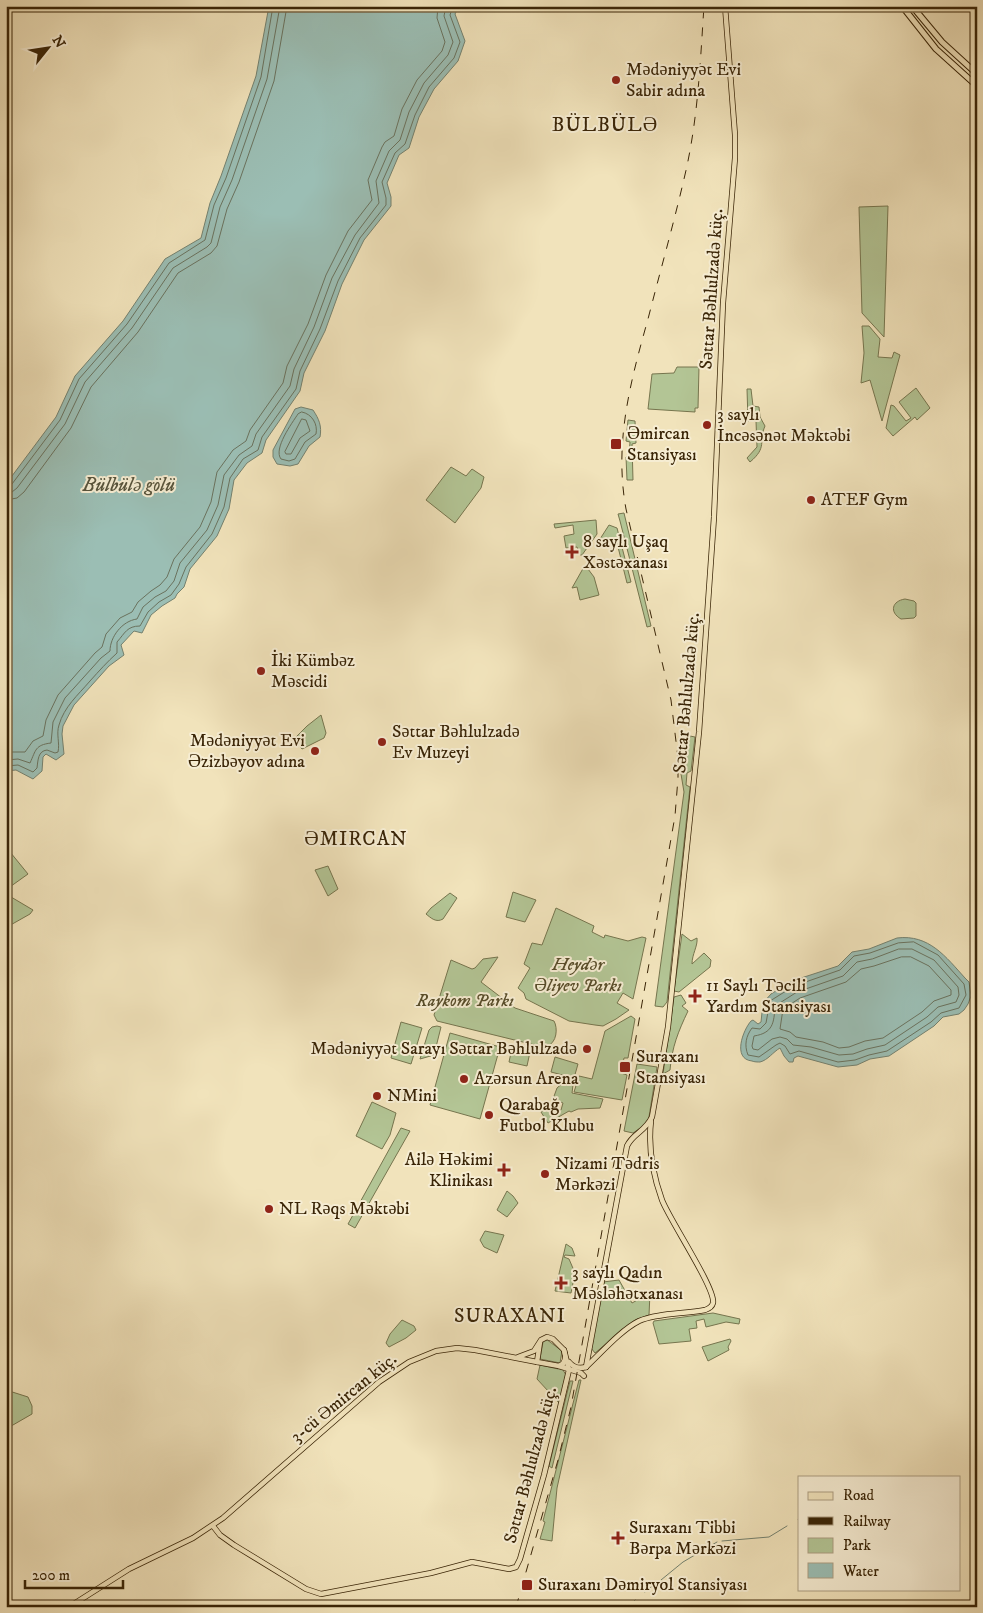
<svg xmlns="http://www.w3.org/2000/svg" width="983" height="1613" viewBox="0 0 983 1613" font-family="'IM FELL DW Pica',serif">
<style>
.green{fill:#b3c595;stroke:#76754e}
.water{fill:#9bbeb4;stroke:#74816f}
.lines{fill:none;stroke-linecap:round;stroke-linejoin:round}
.shore{stroke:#6a725e;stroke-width:1}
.stream{stroke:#74816f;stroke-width:1}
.major-casing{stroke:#3a2507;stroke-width:6}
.highway-casing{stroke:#3a2507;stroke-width:7}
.major{stroke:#f1e3bb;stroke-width:4.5}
.highway{stroke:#f1e3bb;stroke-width:5}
.rail{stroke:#3a2507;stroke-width:1;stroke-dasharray:9 9;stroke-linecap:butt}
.poi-dot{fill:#8f2418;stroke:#f6edd3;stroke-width:2}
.labels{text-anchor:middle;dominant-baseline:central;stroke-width:4;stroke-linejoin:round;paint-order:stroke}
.poi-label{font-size:18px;fill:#3a2507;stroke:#f6edd3;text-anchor:start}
.street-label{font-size:18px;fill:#3a2507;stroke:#f6edd3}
.park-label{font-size:18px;font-style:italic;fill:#584d2a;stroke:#f6edd3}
.water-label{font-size:19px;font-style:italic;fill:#57533b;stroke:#f6edd3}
.quarter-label{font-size:20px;letter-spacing:1px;fill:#3a2507;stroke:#f6edd3}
</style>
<rect width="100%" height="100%" fill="#f1e3bb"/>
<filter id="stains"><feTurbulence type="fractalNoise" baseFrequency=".004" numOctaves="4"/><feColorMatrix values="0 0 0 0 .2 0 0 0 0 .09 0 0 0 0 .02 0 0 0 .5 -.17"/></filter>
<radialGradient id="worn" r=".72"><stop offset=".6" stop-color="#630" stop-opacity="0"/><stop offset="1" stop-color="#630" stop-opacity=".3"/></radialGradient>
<g class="green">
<polygon points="888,206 884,337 862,313 859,207"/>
<polygon points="862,326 869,326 880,339 878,357 892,358 894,352 900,355 882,421 870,380 861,383 864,353"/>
<polygon points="677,367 699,367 698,408 695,408 695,412 648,409 652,374 674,373"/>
<polygon points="916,388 930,408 917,420 915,417 893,436 886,428 891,405 894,406 906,421 911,418 899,402"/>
<path d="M747 389H751L753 406 759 407 760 417 765 426C758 442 768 447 750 462L747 458 757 447 756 421H748Z"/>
<polygon points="628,420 635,421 636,443 632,444 633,480 627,480 626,457 629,456 630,442 626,441"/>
<polygon points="451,467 466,476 472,469 484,477 481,488 455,523 426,500"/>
<polygon points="624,513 651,626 647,627 620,521 618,514"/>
<polygon points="596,520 597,534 582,555 580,555 577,547 566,548 564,536 574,534 573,525 555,528 554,524"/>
<polygon points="609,525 617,528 631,582 627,583 616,539 600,539"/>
<polygon points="585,565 594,577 599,595 580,600 577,587 572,588"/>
<path d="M905 599 914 601 916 603V616L914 618 901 619C889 612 892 601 905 599Z"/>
<polygon points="321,715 326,733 324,738 302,749 294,739 307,726"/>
<polygon points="690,736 695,737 691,771 687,773 686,785 690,787 667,1002 663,1007 655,1006 684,792 681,774"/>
<polygon points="6,847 28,874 7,889 6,892"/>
<polygon points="328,866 338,889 328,896 315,870"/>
<polygon points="513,892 536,900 525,922 506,917"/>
<path d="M450 893 457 898 443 919C436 923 431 918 426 914L431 908Z"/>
<polygon points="6,894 33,910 30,914 7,927"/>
<polygon points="556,908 594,926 592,932 604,938 605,935 628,941 642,937 646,938 633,999 623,993 617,1003 629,1010 616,1019 603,1026 595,1025 569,1021 526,999 524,993 518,988 530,968 524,964 532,943 542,945"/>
<path d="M682 934 691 941 697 938C698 946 692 954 692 964L704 953 711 960 710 967 679 992 674 991Z"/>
<path d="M498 957 481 982 515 1008 554 1021C558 1028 557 1043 547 1046 544 1047 539 1046 535 1045L437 1021 434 1015 451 960 472 969 475 968 483 959Z"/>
<path d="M681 995 686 1003 682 1006 688 1011C678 1032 672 1047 670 1070L663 1074 674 997Z"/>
<polygon points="631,1016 635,1019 628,1058 624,1058 621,1073 627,1075 622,1100 574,1092 579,1076 592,1079 605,1031"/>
<polygon points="401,1022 422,1028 411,1064 391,1058"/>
<polygon points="437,1026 441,1027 434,1055 420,1059 429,1030 432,1027"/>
<polygon points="450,1033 500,1047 480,1119 430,1105"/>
<polygon points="512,1048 530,1052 527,1066 509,1062"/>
<polygon points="555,1057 578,1064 574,1078 551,1072"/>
<polygon points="637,1064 657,1067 648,1123 633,1133 624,1131"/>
<polygon points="564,1082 573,1085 572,1093 603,1099 600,1108 578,1109 571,1112 569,1111 548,1123 541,1112 550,1106 561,1110 563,1103 553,1099 557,1088"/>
<polygon points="372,1102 396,1113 390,1135 382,1149 356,1136"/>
<polygon points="401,1128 410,1131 355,1228 348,1224"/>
<polygon points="507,1191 513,1196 518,1203 507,1217 497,1210"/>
<polygon points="485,1231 504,1235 497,1253 484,1247 480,1240"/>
<polygon points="566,1244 572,1248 575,1256 565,1255 564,1257 569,1259 575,1273 571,1293 555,1291"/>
<polygon points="619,1280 632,1303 650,1293 649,1315 635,1320 595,1353 591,1348 603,1282"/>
<polygon points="713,1313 740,1319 739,1324 726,1322 706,1327 704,1319 696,1321 697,1328 689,1329 691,1341 659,1344 653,1323 654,1321"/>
<polygon points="402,1320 414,1326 416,1330 406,1338 389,1347 386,1343 390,1334"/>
<polygon points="546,1339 562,1351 560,1363 540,1359 543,1342"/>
<polygon points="730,1339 731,1341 728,1347 729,1350 708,1361 702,1347"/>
<polygon points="540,1365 563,1370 566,1375 560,1404 537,1379"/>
<polygon points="579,1380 581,1380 557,1488 552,1541 540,1539 545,1522 543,1521"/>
<polygon points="570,1381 573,1381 552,1468 549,1466"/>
<polygon points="6,1390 28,1397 32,1406 32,1414 6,1429"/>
</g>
<g class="water">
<polygon points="269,6 459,6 455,14 465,41 458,61 434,89 419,117 409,148 399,155 387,183 391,197 391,206 364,240 342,284 325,331 304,373 300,391 266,440 262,453 247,463 234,480 229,509 217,536 190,569 184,587 177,594 175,598 162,606 151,615 142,633 134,631 121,645 124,655 109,666 74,705 63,726 62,734 64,754 56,760 46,754 43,757 42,771 33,779 16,770 6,771 6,484 56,417 75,376 123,321 165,259 201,238 210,203 221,176 256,76"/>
<path d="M301 407 313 410C319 419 322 426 320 437L309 446 298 464 290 466 277 464 273 457V450L295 409Z"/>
<path d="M897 938C929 934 946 957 965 978L969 982 971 996 968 1004 964 1010 959 1014 943 1017 934 1026 889 1056 870 1059 857 1065 838 1067 798 1056 794 1058 793 1062H789L784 1056 780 1048C773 1052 768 1060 760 1062 758 1062 754 1062 752 1061 732 1059 743 1030 751 1021L753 1020 758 1024 761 1022 763 1003 771 994 792 981 838 966 852 952 869 949Z"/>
</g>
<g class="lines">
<g class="shore">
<path d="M302 412C312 414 318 424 316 434L305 442 295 459 289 461 281 459C273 449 292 423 298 414Z"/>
<polygon points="302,419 306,420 310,431 300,438 291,454 286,454 285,452"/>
<polyline points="6,486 12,484 60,420 79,379 127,324 169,263 205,240 214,205 226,178 261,77 273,6"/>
<polyline points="6,492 12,492 17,488 65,424 85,382 132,328 173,268 207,247 211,243 220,207 232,180 267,79 280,6"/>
<polyline points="6,500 17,498 24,492 71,428 91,387 138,332 178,273 211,253 217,246 227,209 239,182 274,81 287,6"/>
<polyline points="6,752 25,752 33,741 43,736 46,720 58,695 95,653 102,647 106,634 120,618 132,612 138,602 151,591 160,585 167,577 174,559 200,527 211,502 217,472 233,450 246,441 250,430 283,383 287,366 308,324 326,275 348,231 372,200 368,180 382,147 385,142 394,136 402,109 417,80 442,51 445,42 437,18 438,6"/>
<path d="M6 760 18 759 30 763C36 750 35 745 51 743L53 722 65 698 101 658 110 651C110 637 122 621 137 619L143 607 155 597 166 591 174 581 180 563 207 530 218 505 224 475 239 455 252 446 256 434 290 386 294 369 314 327 332 278 355 235 379 203 376 181 389 151 400 140 409 112 424 83 448 55 453 42 444 16 446 6"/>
<path d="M6 766 18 765 33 772 37 768C38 760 38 751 47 750L55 753 58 752C60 743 56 734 59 725 64 707 78 695 90 681 99 671 107 662 117 653V642C125 633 127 626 140 626L148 612 159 602 171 595 179 584 186 567 212 534 224 507 230 478 243 459 258 450 262 437 296 389 300 371 320 329 338 281 360 238 386 205V198L382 182 395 153 405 144 415 115 429 87 454 58 460 42 450 15 453 6"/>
<path d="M914 942 938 955 964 984 966 995 959 1008 941 1013 931 1022 887 1051 869 1055 855 1060 838 1062 799 1051 790 1054 785 1046 780 1043 776 1045 759 1057 748 1055C744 1045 746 1036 752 1028L760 1029 766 1023 770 1001 794 986 840 970 854 956 870 953 898 943Z"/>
<path d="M899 949H912L934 960 958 987 959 995 956 1002 938 1007 927 1017 885 1045 867 1049 853 1054 839 1055 811 1047 793 1045 787 1039 780 1037 772 1039 758 1050 753 1049 752 1046 754 1036C773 1033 774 1023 775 1006L797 992 843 976 857 962 872 959Z"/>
<polygon points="911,957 929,966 951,990 951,995 934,1001 922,1012 883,1038 865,1041 849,1047 839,1048 823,1042 796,1037 790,1032 780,1029 783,1009 800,998 846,982 861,969 874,966 901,957"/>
</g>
<g class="stream">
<polyline points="798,1519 799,1518"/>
<polyline points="722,1541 769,1537 787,1526"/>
<polyline points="661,1580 683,1562 717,1542"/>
<polyline points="645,1592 656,1583"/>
<polyline points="628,1607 635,1600"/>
</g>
<g class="major-casing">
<g id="major">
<path d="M518 1357 534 1351 541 1340 547 1337 553 1339 564 1350C566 1357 566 1364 559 1366L537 1362 540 1342"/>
<path d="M569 1362C573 1367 579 1369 586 1367"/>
<polyline points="559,1366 581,1373 584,1376"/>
<path d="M586 1367 627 1146C633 1133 645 1132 652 1117L668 1027 699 732 714 517 723 303 735 158V135L725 6"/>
<path d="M586 1367C601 1353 621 1330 639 1321 657 1313 685 1314 705 1310 708 1309 712 1307 713 1303 716 1289 669 1219 662 1200 653 1175 648 1147 651 1121"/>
<polyline points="213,1526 220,1535 234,1545 306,1589 321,1594 431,1573 472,1562 509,1569 516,1567 520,1559 544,1475 569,1370 564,1350"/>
<polyline points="69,1607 129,1569 193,1538 223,1518 379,1382 409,1362 436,1351 457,1348 475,1350 537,1362"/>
</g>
</g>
<g class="highway-casing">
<g id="highway">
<polyline points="902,6 936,49 977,86"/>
<polyline points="912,6 942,42 977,74"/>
</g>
</g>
<use href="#major" class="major"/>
<use href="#highway" class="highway"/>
<path class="rail" d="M516 1607 558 1460 571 1407 675 816 678 778V758L671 700 626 509C614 443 630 383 648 319 660 272 673 226 684 179 698 121 700 65 704 6"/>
</g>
<g class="poi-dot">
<circle cx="616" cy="80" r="5"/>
<circle cx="707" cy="425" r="5"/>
<rect x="610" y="438" width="12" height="12" rx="2.5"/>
<circle cx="811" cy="500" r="5"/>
<path d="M569.5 544.5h5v5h5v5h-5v5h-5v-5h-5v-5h5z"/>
<circle cx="261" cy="671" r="5"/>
<circle cx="382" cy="742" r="5"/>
<circle cx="315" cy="751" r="5"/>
<path d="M692.5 988.5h5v5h5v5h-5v5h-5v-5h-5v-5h5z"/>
<circle cx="587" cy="1049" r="5"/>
<rect x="619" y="1061" width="12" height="12" rx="2.5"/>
<circle cx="464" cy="1079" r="5"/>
<circle cx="377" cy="1096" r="5"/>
<circle cx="489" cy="1115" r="5"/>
<path d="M501.5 1162.5h5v5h5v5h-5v5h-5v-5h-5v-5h5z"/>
<circle cx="545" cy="1174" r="5"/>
<circle cx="269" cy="1209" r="5"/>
<path d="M558.5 1275.5h5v5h5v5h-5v5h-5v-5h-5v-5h5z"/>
<path d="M615.5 1530.5h5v5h5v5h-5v5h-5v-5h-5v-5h5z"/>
<rect x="521" y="1579" width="12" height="12" rx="2.5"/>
</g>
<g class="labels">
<g class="poi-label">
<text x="626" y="70">Mədəniyyət Evi<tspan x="626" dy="21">Sabir adına</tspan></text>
<text x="717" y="415">3 saylı<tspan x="717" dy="21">İncəsənət Məktəbi</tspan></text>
<text x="627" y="434">Əmircan<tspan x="627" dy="21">Stansiyası</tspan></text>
<text x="821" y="500">ATEF Gym</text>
<text x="583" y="542">8 saylı Uşaq<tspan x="583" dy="21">Xəstəxanası</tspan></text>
<text x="271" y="661">İki Kümbəz<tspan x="271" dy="21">Məscidi</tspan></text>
<text x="392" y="732">Səttar Bəhlulzadə<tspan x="392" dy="21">Ev Muzeyi</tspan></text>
<text x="305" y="741" text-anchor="end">Mədəniyyət Evi<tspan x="305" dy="21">Əzizbəyov adına</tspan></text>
<text x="706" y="986">11 Saylı Təcili<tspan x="706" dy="21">Yardım Stansiyası</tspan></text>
<text x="577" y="1049" text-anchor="end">Mədəniyyət Sarayı Səttar Bəhlulzadə</text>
<text x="636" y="1057">Suraxanı<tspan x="636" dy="21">Stansiyası</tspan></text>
<text x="474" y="1079">Azərsun Arena</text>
<text x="387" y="1096">NMini</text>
<text x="499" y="1105">Qarabağ<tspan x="499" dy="21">Futbol Klubu</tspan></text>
<text x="493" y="1160" text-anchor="end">Ailə Həkimi<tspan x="493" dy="21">Klinikası</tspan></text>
<text x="555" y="1164">Nizami Tədris<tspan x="555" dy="21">Mərkəzi</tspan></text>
<text x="279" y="1209">NL Rəqs Məktəbi</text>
<text x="572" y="1273">3 saylı Qadın<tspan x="572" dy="21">Məsləhətxanası</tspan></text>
<text x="629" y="1528">Suraxanı Tibbi<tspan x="629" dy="21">Bərpa Mərkəzi</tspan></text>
<text x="538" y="1585">Suraxanı Dəmiryol Stansiyası</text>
</g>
<g class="street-label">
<text transform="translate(712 289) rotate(-86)">Səttar Bəhlulzadə küç.</text>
<text transform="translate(687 693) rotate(-85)">Səttar Bəhlulzadə küç.</text>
<text transform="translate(344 1398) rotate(-39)">3-cü Əmircan küç.</text>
<text transform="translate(531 1465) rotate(-75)">Səttar Bəhlulzadə küç.</text>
</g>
<g class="park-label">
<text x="578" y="965">Heydər<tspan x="578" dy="21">Əliyev Parkı</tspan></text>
<text x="465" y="1001">Raykom Parkı</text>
</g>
<g class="water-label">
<text x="129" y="485">Bülbülə gölü</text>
</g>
<g class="quarter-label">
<text x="605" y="125">BÜLBÜLƏ</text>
<text x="356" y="839">ƏMIRCAN</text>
<text x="510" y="1316">SURAXANI</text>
</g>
</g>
<rect width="983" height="1613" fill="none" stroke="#f1e3bb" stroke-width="25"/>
<rect x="8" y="8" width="968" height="1598" fill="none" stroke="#3a2507" stroke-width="2.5"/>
<rect x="12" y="12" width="958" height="1588" fill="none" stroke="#3a2507"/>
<rect x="798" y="1476" width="162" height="115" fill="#f6edd3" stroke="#ab9d81"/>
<rect x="808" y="1492" width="25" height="8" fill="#f1e3bb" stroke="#ab9d81"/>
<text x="843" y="1500" font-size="15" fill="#3a2507">Road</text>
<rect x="808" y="1517" width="25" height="8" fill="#3a2507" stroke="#ab9d81"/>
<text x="843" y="1526" font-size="15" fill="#3a2507">Railway</text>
<rect x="808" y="1538" width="25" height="15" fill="#b3c595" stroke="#ab9d81"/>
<text x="843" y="1550" font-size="15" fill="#3a2507">Park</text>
<rect x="808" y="1563" width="25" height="15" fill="#9bbeb4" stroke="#ab9d81"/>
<text x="843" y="1576" font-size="15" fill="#3a2507">Water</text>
<g transform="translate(48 48) rotate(60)" stroke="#f6edd3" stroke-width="4" paint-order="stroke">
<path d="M0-4L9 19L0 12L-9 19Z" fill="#3a2507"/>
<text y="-8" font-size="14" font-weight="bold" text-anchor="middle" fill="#3a2507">N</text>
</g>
<path d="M25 1580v8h98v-8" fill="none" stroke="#3a2507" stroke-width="2.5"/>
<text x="32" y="1580" font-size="15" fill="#3a2507" stroke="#f6edd3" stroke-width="4" paint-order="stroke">200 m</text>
<rect width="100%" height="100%" filter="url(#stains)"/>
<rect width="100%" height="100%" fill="url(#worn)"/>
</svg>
